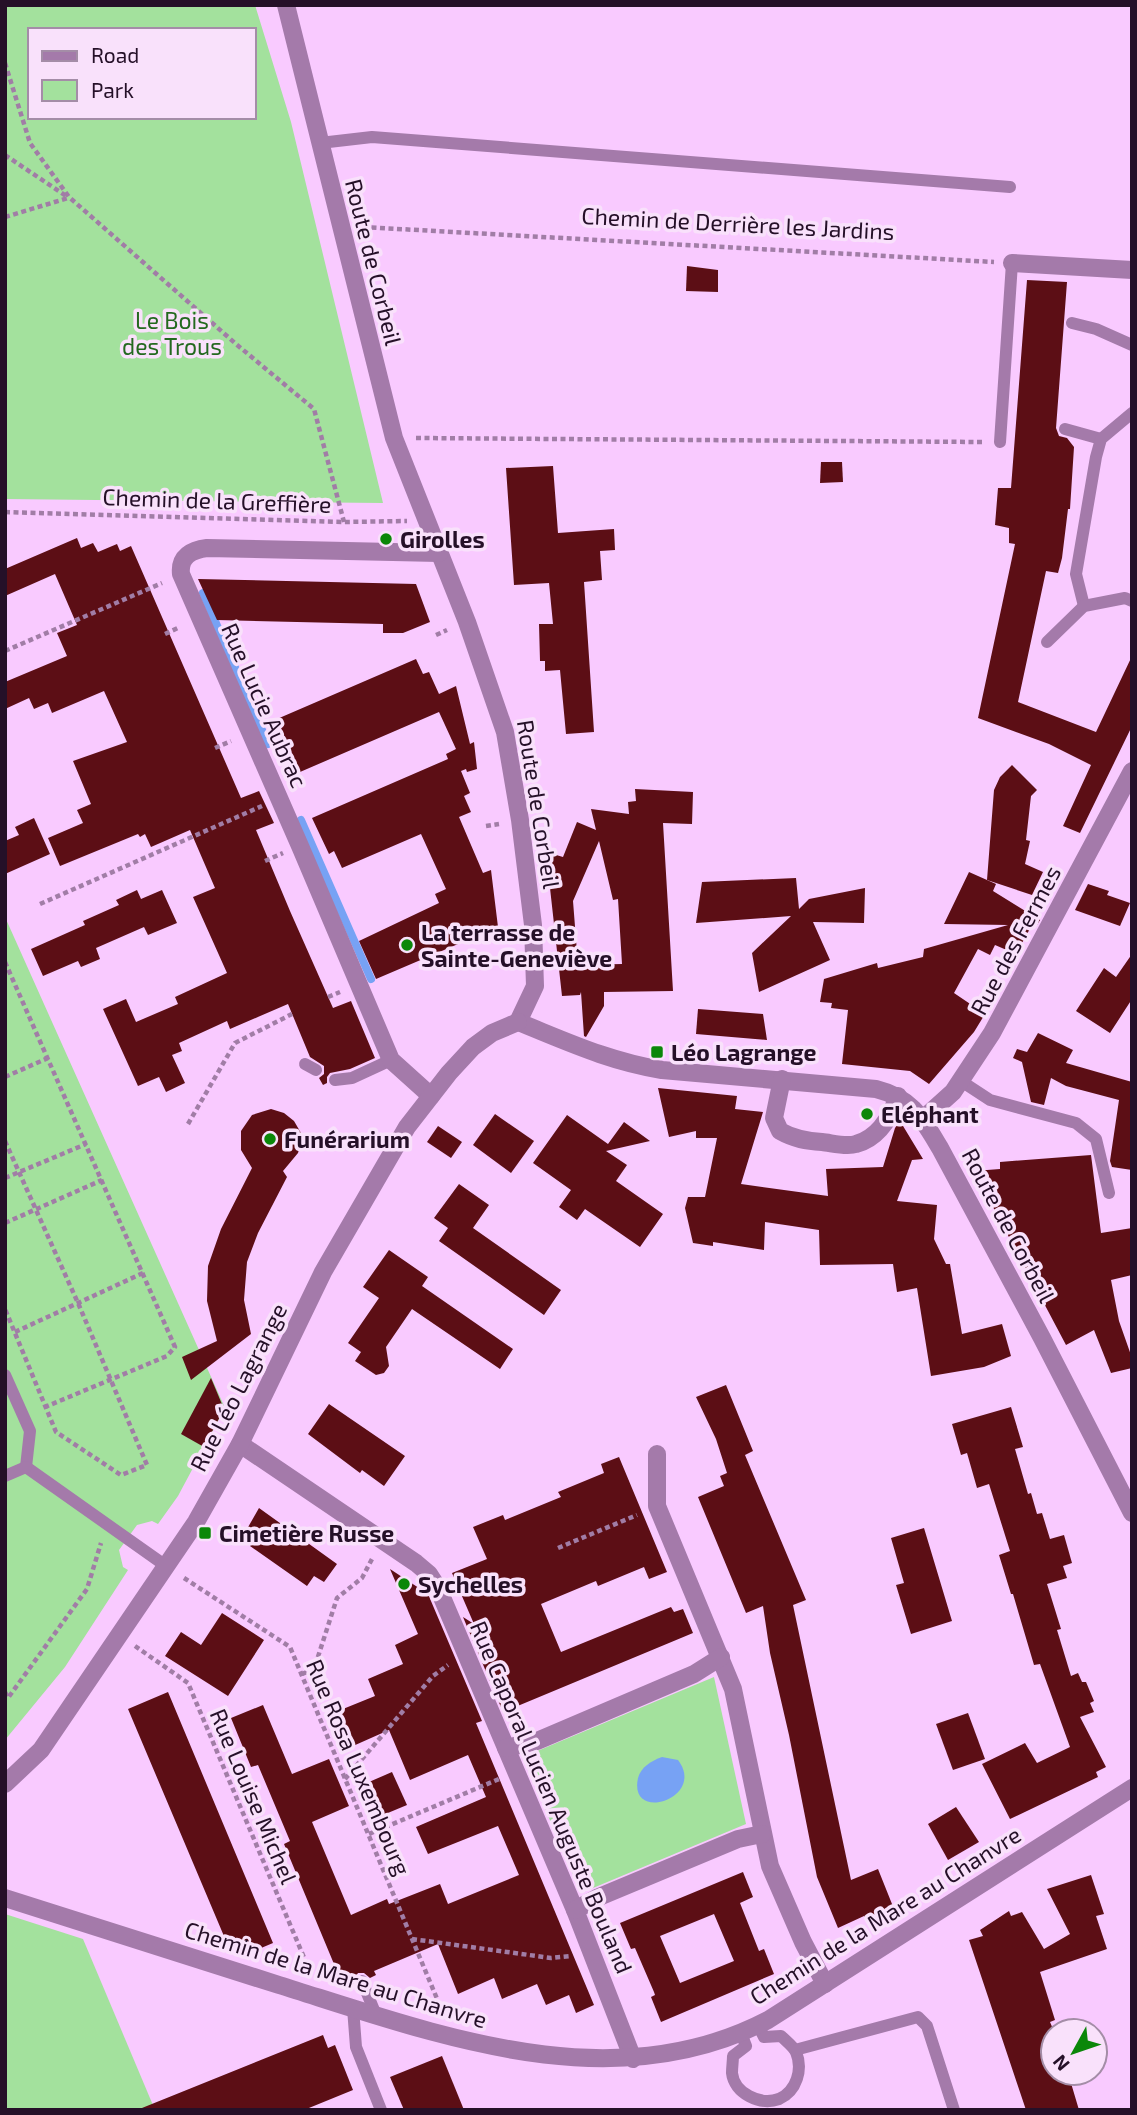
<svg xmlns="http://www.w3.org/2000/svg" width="1137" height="2115" viewBox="0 0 1137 2115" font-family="'Exo 2',sans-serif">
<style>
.green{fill:#a3e19d;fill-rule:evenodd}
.water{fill:#77a2f4}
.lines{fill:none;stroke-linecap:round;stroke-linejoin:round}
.stream{stroke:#77a2f4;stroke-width:8}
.building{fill:#5c0e15;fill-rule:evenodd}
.path{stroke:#a17da6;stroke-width:4.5;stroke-dasharray:5 3.5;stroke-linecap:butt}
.service{stroke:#a47aaa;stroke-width:12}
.minor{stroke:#a47aaa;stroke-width:18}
.poi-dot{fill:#0b8709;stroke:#f9e1fb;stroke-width:2.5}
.labels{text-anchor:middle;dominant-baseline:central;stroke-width:7;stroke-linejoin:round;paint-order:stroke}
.street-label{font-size:23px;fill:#251028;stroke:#f9e1fb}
.park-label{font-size:23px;fill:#23691f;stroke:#f9e1fb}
.poi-label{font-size:23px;font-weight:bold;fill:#251028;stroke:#f9e1fb;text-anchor:start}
</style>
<rect width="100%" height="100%" fill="#f9caff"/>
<g class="green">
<path d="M5 5H255L291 122 383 503 5 499ZM30 30H254V117H30Z"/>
<polygon points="5,917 225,1408 178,1496 158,1524 152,1521 137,1525 119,1550 123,1567 128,1570 65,1667 5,1740"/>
<polygon points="714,1677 746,1824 581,1893 523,1757"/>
<polygon points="5,1914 83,1939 155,2110 5,2110"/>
</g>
<path class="water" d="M662 1757 678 1760C707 1798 628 1824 638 1778 641 1767 651 1761 662 1757Z"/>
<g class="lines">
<g class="stream">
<polyline points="203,593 268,744"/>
<polyline points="301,820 371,979"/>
</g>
</g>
<g class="building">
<polygon points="687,266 718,270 718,292 686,291"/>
<polygon points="1027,280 1067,282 1056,428 1059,436 1067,438 1074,447 1070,509 1068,509 1062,558 1058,573 1046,571 1018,702 1096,732 1132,656 1132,726 1080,833 1063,826 1091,765 1049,744 978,718 1015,544 1009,543 1009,528 995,525 998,488 1011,488"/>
<polygon points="821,462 842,462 843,482 820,483"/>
<polygon points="553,466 558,533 614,529 615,550 600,551 602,580 584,582 594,732 566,734 560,670 545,671 545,661 540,661 539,624 553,624 549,583 514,585 506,468"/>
<polygon points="77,538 81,548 93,543 98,552 117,544 120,551 131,546 241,798 259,791 274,823 256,830 290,911 333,1008 351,1001 375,1058 350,1069 330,1073 327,1077 327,1083 323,1085 319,1078 324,1074 324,1066 310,1057 288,1004 230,1029 227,1021 179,1043 182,1051 172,1055 185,1083 166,1092 159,1077 138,1086 103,1009 126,999 136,1022 178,1004 175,997 227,973 193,897 215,888 190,830 151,847 145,834 140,837 138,834 60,866 48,838 83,823 77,810 91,804 73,761 127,742 104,691 52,713 48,703 34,709 29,698 5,709 5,682 67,656 57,633 77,625 55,574 5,596 5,569"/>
<polygon points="198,579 416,584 430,622 403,633 383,633 383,624 217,620"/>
<polygon points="416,659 423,674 429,672 439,694 456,686 470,744 474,742 477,769 467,772 466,769 461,771 470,793 464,796 471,812 459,817 483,873 491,870 498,927 376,979 359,941 439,903 435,894 446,889 421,834 342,868 334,851 329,854 312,818 448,759 446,754 456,749 439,712 300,772 277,719"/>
<polygon points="1012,765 1037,790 1031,796 1026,840 1030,841 1025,864 1043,872 1032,895 987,880 994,790 1000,777"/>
<path d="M635 789 693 792 692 824 663 823 673 991 604 992V1006L586 1037 584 1036 581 992 580 995 562 996 546 852 563 857 577 822 596 830 591 809 629 814 628 802 636 801ZM599 841 613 900 618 899 622 964 578 965 573 901Z"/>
<polygon points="34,818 50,854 5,874 5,841 19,835 15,827"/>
<polygon points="969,872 996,884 993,891 1035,917 1037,916 1040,920 1037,925 1032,925 1016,954 995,945 990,955 978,949 954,993 985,1014 974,1032 929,1084 910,1071 842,1064 848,1010 831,1008 832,1003 820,1002 824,979 877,963 878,968 923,957 924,949 1008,925 944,924"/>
<polygon points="796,878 799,909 809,899 865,888 864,923 813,922 830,960 759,992 752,953 791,916 696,923 702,882"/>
<polygon points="1088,884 1109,891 1107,895 1130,903 1120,926 1075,910"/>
<polygon points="137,890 141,899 162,890 177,923 148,935 144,927 96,948 100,959 81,967 78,961 43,976 31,949 85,925 83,921 119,905 116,900"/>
<polygon points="1132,954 1132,999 1110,1033 1076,1011 1104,968 1116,977"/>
<polygon points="698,1009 763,1014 767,1040 696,1034"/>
<polygon points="1038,1033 1073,1050 1066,1063 1132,1082 1132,1170 1112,1167 1110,1161 1119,1100 1066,1086 1051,1078 1044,1105 1031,1102 1022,1062 1013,1058 1017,1049 1027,1052"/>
<polygon points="658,1088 737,1096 735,1109 763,1112 741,1184 828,1196 826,1169 883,1167 895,1128 900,1121 923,1159 912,1160 897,1201 937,1205 934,1239 946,1264 950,1264 962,1334 1002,1324 1011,1356 984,1367 931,1376 917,1288 897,1292 893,1264 820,1265 819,1230 765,1222 764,1250 713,1242 713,1246 693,1243 685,1208 688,1197 705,1197 717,1138 696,1138 696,1131 669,1137"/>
<polygon points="271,1109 284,1113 294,1121 301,1133 301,1143 298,1153 283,1171 287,1177 258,1233 247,1262 244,1300 251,1334 191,1380 182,1357 217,1341 207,1301 208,1266 221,1229 252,1168 241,1150 241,1131 252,1115"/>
<polygon points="495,1114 534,1141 511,1173 473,1145"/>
<polygon points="567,1115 608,1144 624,1122 650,1141 606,1151 627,1165 616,1181 663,1214 640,1247 585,1209 577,1220 559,1207 571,1190 533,1163"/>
<polygon points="438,1126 462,1142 451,1158 427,1142"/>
<polygon points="1091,1155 1101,1233 1132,1228 1132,1275 1111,1280 1119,1321 1132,1358 1132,1368 1111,1373 1094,1330 1066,1345 974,1171 1000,1169 1000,1162"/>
<polygon points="459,1184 489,1205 473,1228 561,1290 544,1315 439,1241 448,1228 434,1218"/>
<polygon points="389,1250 428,1277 422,1286 513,1349 500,1369 412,1309 386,1347 389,1366 384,1373 376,1375 355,1361 361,1352 348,1343 379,1298 363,1287"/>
<polygon points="211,1378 224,1409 204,1447 181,1434"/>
<polygon points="726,1385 753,1451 745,1455 806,1600 793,1605 851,1880 878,1869 896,1914 871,1930 864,1916 838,1928 817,1877 789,1735 770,1653 763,1606 746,1613 698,1497 724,1486 720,1476 727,1473 716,1439 696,1397"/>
<polygon points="329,1404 405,1456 384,1486 362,1470 360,1473 308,1434"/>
<polygon points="1011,1407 1023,1447 1015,1449 1028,1494 1031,1493 1037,1514 1042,1513 1050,1539 1064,1535 1072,1563 1063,1566 1067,1578 1047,1584 1061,1629 1057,1630 1071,1676 1078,1673 1082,1682 1086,1682 1094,1701 1090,1703 1094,1712 1080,1717 1106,1767 1096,1772 1098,1777 1010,1819 982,1764 1025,1743 1037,1763 1070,1747 1040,1664 1034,1665 1013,1594 1011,1594 999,1555 1010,1551 989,1484 977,1488 967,1453 961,1455 952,1424"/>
<polygon points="619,1457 667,1572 649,1579 644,1567 598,1586 596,1581 541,1604 561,1652 671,1607 674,1612 683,1609 693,1633 503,1712 463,1617 474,1624 452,1573 487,1559 473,1527 503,1515 505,1520 561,1497 558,1492 604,1473 601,1464"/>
<polygon points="259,1508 337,1564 324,1582 314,1576 307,1586 250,1546 257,1536 247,1529"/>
<polygon points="924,1528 952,1621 911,1634 896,1585 904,1583 891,1538"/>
<polygon points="390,1569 428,1594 482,1721 476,1723 594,2005 576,2013 569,1995 546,2005 537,1984 502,1999 494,1978 458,1994 438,1944 374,1971 376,1975 370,1978 364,1973 358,1973 354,1979 354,1984 349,1987 344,1974 339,1976 284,1844 290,1841 258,1765 251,1767 231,1718 263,1705 292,1774 329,1759 349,1806 312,1822 351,1915 387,1899 389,1904 440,1884 448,1904 519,1875 498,1826 428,1854 416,1827 486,1797 468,1755 410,1780 389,1730 353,1746 338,1711 375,1696 368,1679 403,1664 395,1645 418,1634"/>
<polygon points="222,1613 264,1640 228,1696 165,1656 181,1632 201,1645"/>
<polygon points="168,1692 273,1943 247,1954 242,1943 229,1948 128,1709"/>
<polygon points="968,1713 985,1759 953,1770 936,1724"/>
<polygon points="392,1772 407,1805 383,1815 369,1782"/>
<polygon points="956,1807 979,1842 948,1860 928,1824"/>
<path d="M743 1872 753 1897 740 1903 759 1951 764 1949 774 1974 661 2022 651 1997 655 1995 654 1992 635 1948 631 1949 620 1923ZM714 1914 734 1961 680 1983 660 1936Z"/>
<polygon points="1091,1875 1104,1914 1096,1916 1107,1949 1040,1972 1055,2020 1050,2022 1053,2029 1053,2073 1068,2073 1079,2110 1026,2110 969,1940 983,1936 980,1930 1009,1911 1011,1916 1022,1912 1044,1949 1070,1934 1047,1889"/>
<polygon points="323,2035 328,2048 335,2045 353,2090 304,2110 137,2110"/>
<polygon points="442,2056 464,2110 404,2110 390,2077"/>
</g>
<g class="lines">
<g class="path">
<polyline points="5,63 30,143 69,197 236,344 314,409 344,522"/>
<polyline points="5,155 66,196"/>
<polyline points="5,217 68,198"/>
<polyline points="363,227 994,262"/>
<polyline points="416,438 982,442"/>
<polyline points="5,512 344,522 407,521"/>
<polyline points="165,634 180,627"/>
<polyline points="436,635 447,630"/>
<polyline points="5,651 162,583"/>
<polyline points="215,748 231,741"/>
<polyline points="486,826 499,824"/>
<polyline points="265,861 283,853"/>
<polyline points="40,904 262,806"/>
<polyline points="5,962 175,1347 167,1356 45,1407"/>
<polyline points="328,997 340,992"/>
<polyline points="5,1077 48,1058"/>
<polyline points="188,1124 235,1043 292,1014"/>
<polyline points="5,1141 78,1303 147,1465 121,1475 56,1432 5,1309"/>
<polyline points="5,1178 86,1144"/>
<polyline points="5,1223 102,1180"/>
<polyline points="15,1332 143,1273"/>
<polyline points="558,1548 637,1515"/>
<polyline points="184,1578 290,1647 443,2013"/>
<polyline points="135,1646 188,1683 311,1974"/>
<polyline points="302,1674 314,1669 337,1598 362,1578 372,1559"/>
<polyline points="5,1692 8,1698 87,1589 101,1543"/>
<polyline points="345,1779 433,1676 448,1665"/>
<polyline points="369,1834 499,1779"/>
<polyline points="412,1939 551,1958 570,1956"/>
</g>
<g class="service">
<polyline points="320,143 372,137 1010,187"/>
<polyline points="1072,323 1096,329 1132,345"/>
<polyline points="1065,429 1101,439"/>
<polyline points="1000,442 1012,263"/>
<polyline points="1084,606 1076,574 1096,457 1101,439 1132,413"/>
<polyline points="1047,642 1084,606 1125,598 1132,601"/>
<polyline points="305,1064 316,1070"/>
<polyline points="335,1080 352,1078 391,1060"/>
<polyline points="961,1081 990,1100 1076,1123 1096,1139 1109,1193"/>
<polyline points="5,1375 30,1431 26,1467"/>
<polyline points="26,1467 166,1566"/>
<polyline points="5,1476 26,1467"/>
<polyline points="362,1981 376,2015"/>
<polyline points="353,2008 356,2047 381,2110"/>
<path d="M741 2033 746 2046 733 2056C733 2061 732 2067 732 2073 734 2093 760 2106 779 2099 797 2091 803 2069 796 2052 793 2046 786 2041 781 2036L764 2037 758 2025"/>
<polyline points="795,2050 918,2017 927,2026 954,2110"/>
</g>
<g class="minor">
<polyline points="286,5 394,438 467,622 505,732 520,820 533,925 535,986 518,1022"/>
<polyline points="1012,263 1132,270"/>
<path d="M518 1022C568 1042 608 1061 662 1070L876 1089C912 1098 922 1118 940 1148L1042 1338 1132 1513"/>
<path d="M782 1079 774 1118 780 1131C794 1139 807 1141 822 1142 832 1143 846 1147 856 1144 879 1138 891 1116 898 1096"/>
<path d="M431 1096 391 1060 300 846 181 574C179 556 192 550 207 548L439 553"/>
<polyline points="923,1119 953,1092 992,1033 1132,771"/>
<polyline points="240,1444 416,1563 429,1574 438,1588 575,1910 633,2059"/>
<polyline points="657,1454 657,1506 733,1689 770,1866 803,1942 825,1984"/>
<polyline points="506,1748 537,1741 694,1674 721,1657"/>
<polyline points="5,1784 41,1750 196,1522 240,1444 323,1272 407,1127 449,1073 473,1047 492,1033 518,1022"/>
<path d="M5 1898C97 1927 188 1956 279 1985 436 2034 611 2102 768 2020L1132 1788"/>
<polyline points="575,1910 599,1897 738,1839 762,1834"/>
</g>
</g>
<g class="poi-dot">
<circle cx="386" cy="539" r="7"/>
<circle cx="407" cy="945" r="7"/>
<rect x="650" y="1045" width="14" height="14" rx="3.5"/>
<circle cx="867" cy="1114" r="7"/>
<circle cx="270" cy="1139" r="7"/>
<rect x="198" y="1526" width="14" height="14" rx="3.5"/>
<circle cx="404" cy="1584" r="7"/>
</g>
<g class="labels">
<g class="street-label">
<text transform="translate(738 223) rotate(3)">Chemin de Derrière les Jardins</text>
<text transform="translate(374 262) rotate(76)">Route de Corbeil</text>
<text transform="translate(217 500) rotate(2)">Chemin de la Greffière</text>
<text transform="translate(265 705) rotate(66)">Rue Lucie Aubrac</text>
<text transform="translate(539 804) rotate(81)">Route de Corbeil</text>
<text transform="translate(1015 940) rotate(-62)">Rue des Fermes</text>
<text transform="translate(1009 1225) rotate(62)">Route de Corbeil</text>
<text transform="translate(238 1387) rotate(-63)">Rue Léo Lagrange</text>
<text transform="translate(359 1767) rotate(67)">Rue Rosa Luxembourg</text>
<text transform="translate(254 1796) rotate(67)">Rue Louise Michel</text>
<text transform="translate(552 1797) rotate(67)">Rue Caporal Lucien Auguste Bouland</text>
<text transform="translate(885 1915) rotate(-32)">Chemin de la Mare au Chanvre</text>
<text transform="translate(336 1974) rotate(17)">Chemin de la Mare au Chanvre</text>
</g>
<g class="park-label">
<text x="172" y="320">Le Bois<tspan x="172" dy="26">des Trous</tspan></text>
</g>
<g class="poi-label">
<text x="400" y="539">Girolles</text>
<text x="421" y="932">La terrasse de<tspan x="421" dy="26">Sainte-Geneviève</tspan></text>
<text x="671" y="1052">Léo Lagrange</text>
<text x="881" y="1114">Eléphant</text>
<text x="284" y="1139">Funérarium</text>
<text x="219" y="1533">Cimetière Russe</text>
<text x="418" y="1584">Sychelles</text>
</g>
</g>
<rect width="1137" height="2115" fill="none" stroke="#251028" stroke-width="14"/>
<rect x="28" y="28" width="228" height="91" fill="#f9e1fb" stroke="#a48da7" stroke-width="2"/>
<rect x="42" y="51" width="35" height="10" fill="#a47aaa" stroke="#a48da7" stroke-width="2"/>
<text x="91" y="63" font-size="21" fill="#251028">Road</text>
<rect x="42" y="80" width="35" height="21" fill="#a3e19d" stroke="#a48da7" stroke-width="2"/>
<text x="91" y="98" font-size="21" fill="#251028">Park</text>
<g transform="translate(1074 2052) rotate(230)"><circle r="33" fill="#f9e1fb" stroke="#a48da7" stroke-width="2"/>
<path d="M0-5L12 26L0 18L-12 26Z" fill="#0b8709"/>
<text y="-10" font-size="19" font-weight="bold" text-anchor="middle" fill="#251028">N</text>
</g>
</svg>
